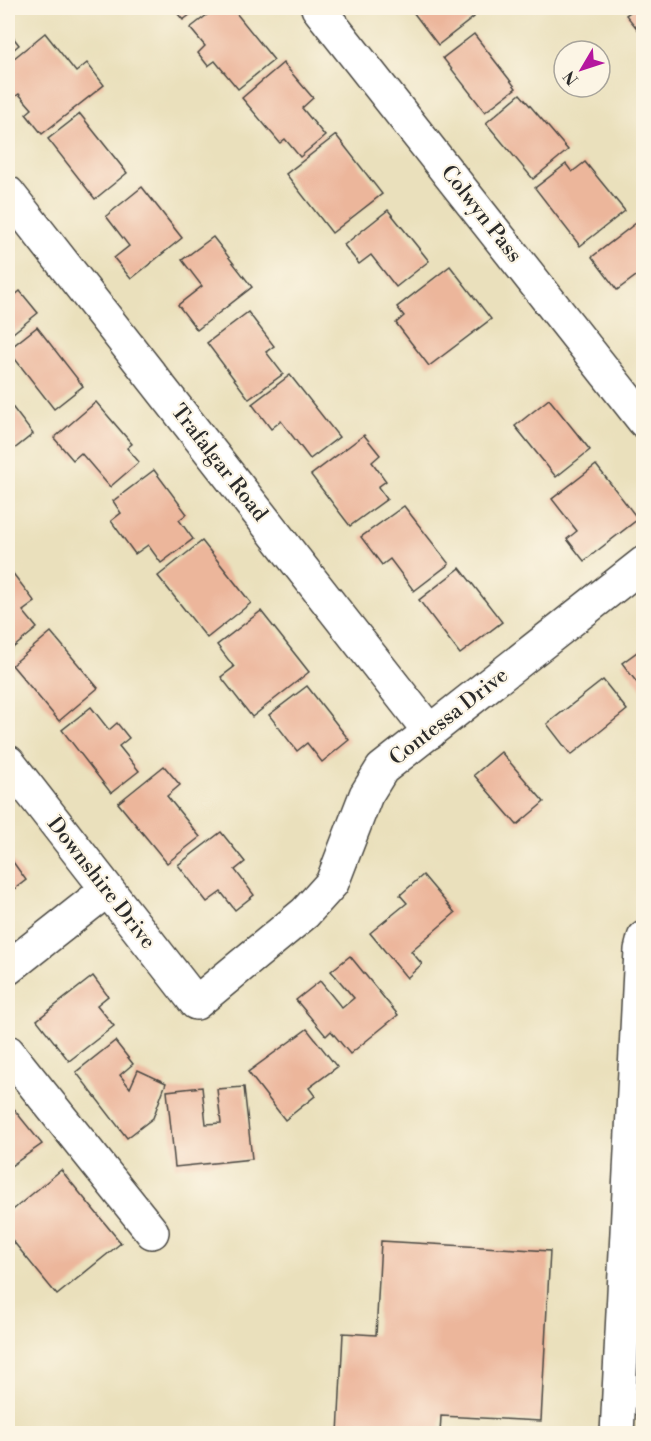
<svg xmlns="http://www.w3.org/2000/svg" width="651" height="1441" viewBox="0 0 651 1441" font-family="'Libre Bodoni',serif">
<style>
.building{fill:#ecb69b}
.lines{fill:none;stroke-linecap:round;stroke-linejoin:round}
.minor-casing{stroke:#484641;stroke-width:36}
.minor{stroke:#fff;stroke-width:33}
.labels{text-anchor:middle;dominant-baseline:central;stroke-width:4.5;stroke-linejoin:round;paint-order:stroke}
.street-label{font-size:21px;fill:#2b2b2b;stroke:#fcf5e5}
</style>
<rect width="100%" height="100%" fill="#fcf5e5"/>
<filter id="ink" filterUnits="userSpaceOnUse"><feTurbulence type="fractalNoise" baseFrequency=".0167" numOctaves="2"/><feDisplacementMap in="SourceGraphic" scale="12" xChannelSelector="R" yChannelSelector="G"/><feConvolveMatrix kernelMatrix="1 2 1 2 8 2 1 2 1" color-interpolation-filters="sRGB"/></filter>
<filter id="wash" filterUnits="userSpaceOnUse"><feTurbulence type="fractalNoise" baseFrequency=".008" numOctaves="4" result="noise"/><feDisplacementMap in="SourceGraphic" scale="24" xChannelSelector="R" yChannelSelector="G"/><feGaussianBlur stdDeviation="1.35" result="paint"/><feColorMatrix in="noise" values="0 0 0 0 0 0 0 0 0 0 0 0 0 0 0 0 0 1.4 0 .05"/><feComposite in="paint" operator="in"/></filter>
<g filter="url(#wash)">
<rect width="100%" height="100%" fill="#eae0bc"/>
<g id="blocks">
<g class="building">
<polygon points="173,8 199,8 183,20"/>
<polygon points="216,8 232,8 274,60 238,89 215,61 208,66 198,53 205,46 190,28"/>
<polygon points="410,8 467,8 474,17 438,45"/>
<polygon points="636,8 644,8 644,37 626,15"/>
<polygon points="8,31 19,45 8,54"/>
<polygon points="45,33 76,72 87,63 104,85 42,134 26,114 32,109 19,94 13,98 8,91 8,63"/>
<polygon points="474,34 516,88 485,112 443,58"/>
<polygon points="283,63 313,98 302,108 325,136 300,157 285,139 280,143 242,98"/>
<polygon points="520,94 568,150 533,179 486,123"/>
<polygon points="80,114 127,173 95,199 48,139"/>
<polygon points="336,135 382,194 332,233 286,174"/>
<polygon points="585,162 625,211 580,246 535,188 566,164 572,172"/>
<polygon points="142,187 182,238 131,279 114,258 129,246 106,216"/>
<polygon points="388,210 429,261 396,287 371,255 359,264 344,245"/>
<polygon points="636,223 644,233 644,270 617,290 592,257"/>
<polygon points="213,237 252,287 197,330 178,305 202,286 182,260"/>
<polygon points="450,266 491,319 429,366 396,323 404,316 397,307"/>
<polygon points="20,291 38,313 8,337 8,301"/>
<polygon points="248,312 274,346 266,352 283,374 249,399 207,343"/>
<polygon points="37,327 83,386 54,409 8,350"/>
<polygon points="290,375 339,437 310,459 281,421 271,429 252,404"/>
<polygon points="549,399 590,450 556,477 515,426"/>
<polygon points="96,402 132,444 127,448 139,462 110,487 81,453 73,460 54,438"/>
<polygon points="10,404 33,434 8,454 8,406"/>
<polygon points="364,435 380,455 372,462 386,481 378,487 387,499 350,526 311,475"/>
<polygon points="596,465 638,519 584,561 567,539 577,531 552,499"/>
<polygon points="154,470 187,514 179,520 193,539 161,563 148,545 135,554 111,521 121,513 113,501"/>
<polygon points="404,506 449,564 414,591 390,559 382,565 361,537"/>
<polygon points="202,541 251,603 207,638 158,576"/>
<polygon points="8,567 35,602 23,611 37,628 8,652"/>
<polygon points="460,568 502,622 460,654 419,600"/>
<polygon points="261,611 309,672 252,717 221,677 234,667 217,645"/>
<polygon points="51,632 98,688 59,721 12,665"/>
<polygon points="644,647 644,692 622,663"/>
<polygon points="603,680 627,710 571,755 547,724"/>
<polygon points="307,686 349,740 322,762 307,743 297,751 269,715"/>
<polygon points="91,707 109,730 117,723 129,738 119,746 139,771 111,793 62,730"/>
<polygon points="501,752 544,802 517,825 474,775"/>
<polygon points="164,766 180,785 167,796 200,837 167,863 118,803"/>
<polygon points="221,832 245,862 235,870 254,895 235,910 221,892 207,902 178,865"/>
<polygon points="8,855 26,880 8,894"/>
<polygon points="423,875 455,913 411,951 422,964 407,978 370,933 407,903 400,895"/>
<polygon points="350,956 398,1015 350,1054 331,1031 326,1036 296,1000 320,981 342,1008 354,998 331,971"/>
<polygon points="93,976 108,996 97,1005 114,1026 69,1061 37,1020"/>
<polygon points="307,1029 337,1067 309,1088 315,1096 285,1120 248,1072"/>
<polygon points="115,1041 133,1064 120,1075 130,1088 138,1070 166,1083 153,1118 127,1138 76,1072"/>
<polygon points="202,1087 206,1124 221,1123 217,1089 244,1087 252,1159 175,1167 167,1091"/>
<polygon points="8,1102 42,1144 8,1168"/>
<polygon points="61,1170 121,1243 57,1295 8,1235 8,1214"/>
<polygon points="381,1241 550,1251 541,1421 441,1416 440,1434 338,1434 343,1333 376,1335"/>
</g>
</g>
</g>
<g filter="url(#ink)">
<use href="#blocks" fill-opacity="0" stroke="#484641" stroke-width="1.5"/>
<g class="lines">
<g class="minor-casing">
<g id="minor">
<polyline points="318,8 644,421"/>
<polyline points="8,193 430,732"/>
<polyline points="8,762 196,1003 305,913 332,883 366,795 382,769 644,563"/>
<polyline points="8,968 107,890"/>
<polyline points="8,1052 152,1232"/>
<polyline points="617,1434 641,950 644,938"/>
</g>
</g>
<use href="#minor" class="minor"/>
</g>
</g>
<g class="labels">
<g class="street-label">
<text transform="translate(481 214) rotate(52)">Colwyn Pass</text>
<text transform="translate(219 463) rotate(52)">Trafalgar Road</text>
<text transform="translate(449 717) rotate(-38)">Contessa Drive</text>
<text transform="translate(101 883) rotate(52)">Downshire Drive</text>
</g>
</g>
<rect width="651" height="1441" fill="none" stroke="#fcf5e5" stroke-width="30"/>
<g transform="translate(582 69) rotate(231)"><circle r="28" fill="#fcf5e5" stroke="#a8a49b" stroke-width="1.5"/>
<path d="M0-4.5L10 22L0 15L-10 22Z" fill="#b5179e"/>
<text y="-9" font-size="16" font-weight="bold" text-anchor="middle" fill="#2b2b2b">N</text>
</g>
</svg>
